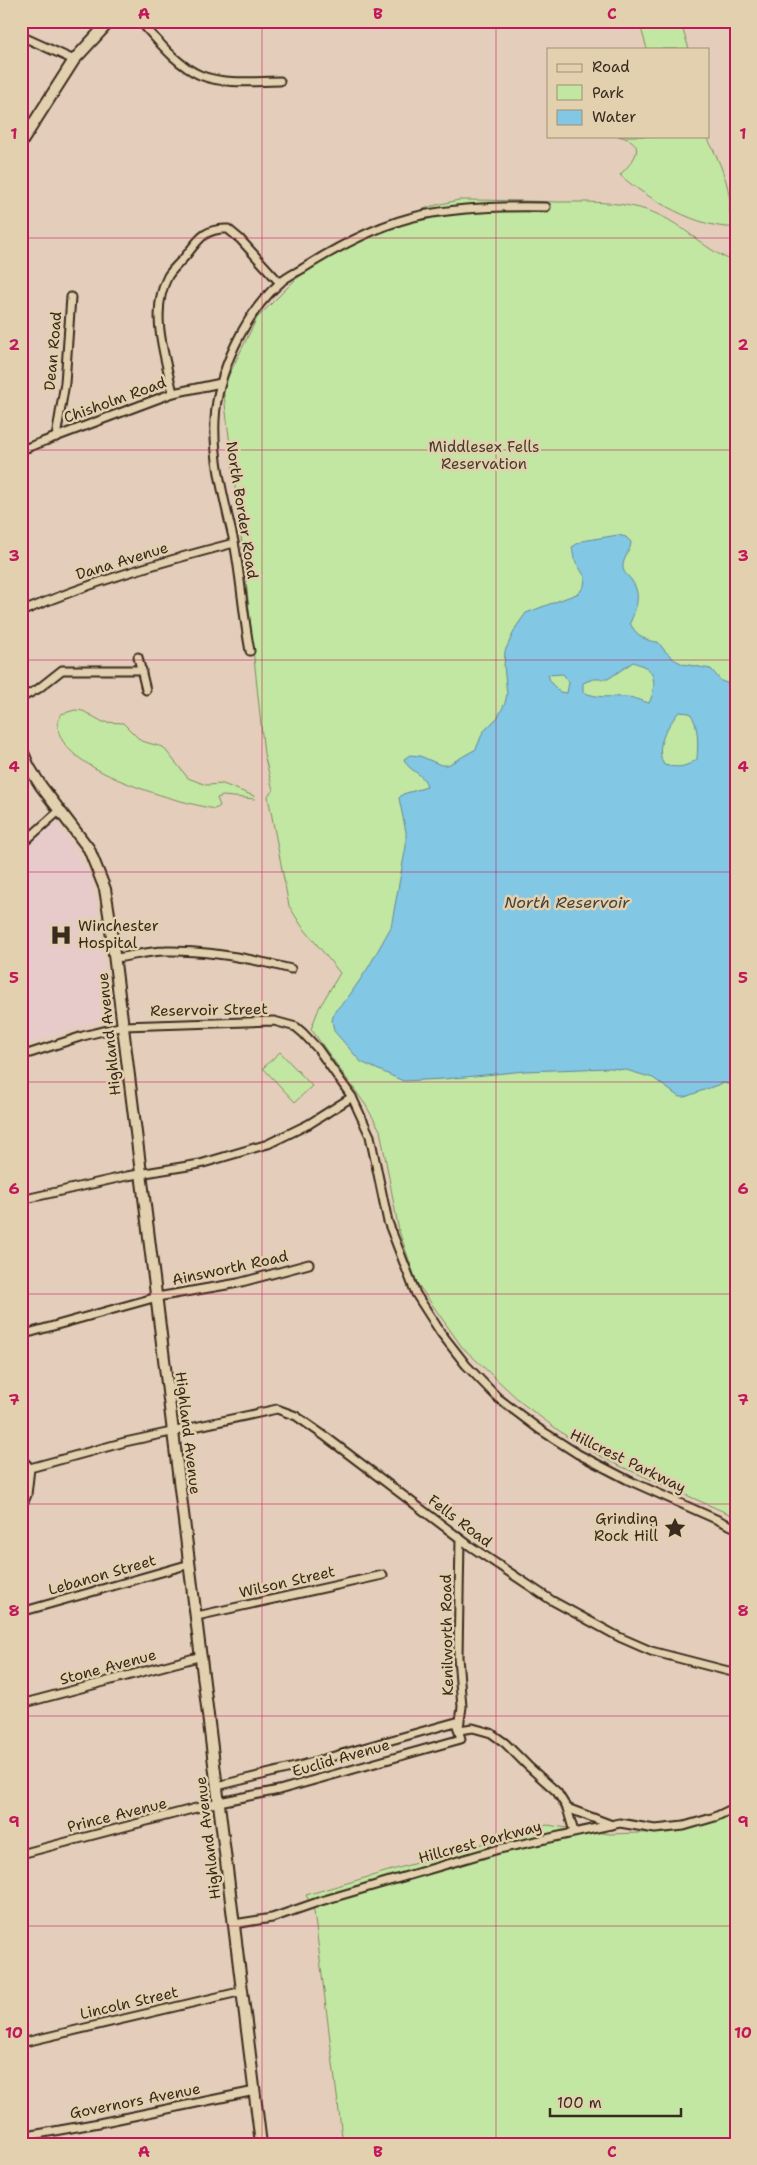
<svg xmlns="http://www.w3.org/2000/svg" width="757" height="2165" viewBox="0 0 757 2165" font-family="'Shantell Sans',sans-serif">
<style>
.built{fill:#e7cbca}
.green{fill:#c1e7a2;stroke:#7e8860}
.water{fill:#82c7e4;stroke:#668895;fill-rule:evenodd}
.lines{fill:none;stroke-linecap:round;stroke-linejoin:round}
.street-casing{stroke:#3b2a1e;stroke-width:11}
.secondary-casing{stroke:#3b2a1e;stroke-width:14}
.street{stroke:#e2d0ae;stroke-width:7}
.secondary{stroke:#e2d0ae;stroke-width:10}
.grid{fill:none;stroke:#c2185b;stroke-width:1;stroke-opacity:0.55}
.labels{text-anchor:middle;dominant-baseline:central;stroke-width:5;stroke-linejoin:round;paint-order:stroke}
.street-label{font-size:15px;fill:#3b2a1e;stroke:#e2d0ae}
.park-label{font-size:15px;fill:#483d2b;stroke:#e2d0ae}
.poi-label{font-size:15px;fill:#3b2a1e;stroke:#e2d0ae;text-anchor:start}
.water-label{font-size:16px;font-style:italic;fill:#46423c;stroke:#e2d0ae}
.neatline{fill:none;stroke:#c2185b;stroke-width:2}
.grid-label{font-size:16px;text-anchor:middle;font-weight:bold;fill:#c2185b}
</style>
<rect width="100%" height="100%" fill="#e4cebb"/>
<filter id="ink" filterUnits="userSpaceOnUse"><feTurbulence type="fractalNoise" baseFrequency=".02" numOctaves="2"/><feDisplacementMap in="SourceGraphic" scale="10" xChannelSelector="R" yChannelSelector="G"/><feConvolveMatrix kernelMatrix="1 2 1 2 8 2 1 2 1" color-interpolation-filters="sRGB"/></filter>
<g filter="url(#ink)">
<polygon class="built" points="56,822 75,848 91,880 97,907 109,1017 21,1046 21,851"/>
<g class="green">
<polygon points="639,21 680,21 689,49 647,49"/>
<path d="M618 136H706C715 151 727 178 729 195 731 203 728 210 731 218H736V227C701 230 646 198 620 175 634 160 650 143 618 136Z"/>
<path d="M459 200C492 200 525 201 559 202 591 202 627 201 657 214 686 226 706 252 736 262V1517L611 1462 569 1438 523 1404 462 1347 417 1283 399 1231 380 1130 365 1104 311 1029 319 1008 340 973 301 925 289 906 268 796 273 790 264 754 244 561 223 387 257 318 296 279 353 239 388 222 432 206Z"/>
<path d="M75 710 83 711 103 722 123 723 141 741 163 747 188 778 206 785 223 784 254 796 255 799 223 796 217 798 220 806 215 809C182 803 36 766 61 714Z"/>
<polygon points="280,1052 312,1086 295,1102 263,1068"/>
<polygon points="736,1812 736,2144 343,2144 314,1911 306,1895 547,1825 610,1834 667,1832 720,1820"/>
</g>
<path class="water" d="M618 535 626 537 631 542C631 551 622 559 623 568 624 574 629 576 632 581 642 595 636 609 630 623 635 634 646 642 658 642L665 651 675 660 683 664 711 669 721 681 727 683 736 681V1086L723 1083 685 1097H679L653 1078 626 1070 611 1068 525 1071 444 1079 403 1081 361 1062 334 1031 332 1020 335 1011 349 996 368 968 391 927 406 846V832L399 798 403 794 427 787C425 773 407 771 404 759L410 755 420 756 441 765H448L476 749 483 732 498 717 505 703 507 694 504 666 505 651 516 627 526 613 579 593 584 586 585 577 574 559 572 547 582 541ZM633 662C637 664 645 666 648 669 657 678 654 693 649 703 642 701 634 697 626 697 611 696 598 699 583 692V683L593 679H608ZM563 674 569 682 567 693 560 692 551 683 548 675ZM679 712 690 713C699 725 698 744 697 759 685 768 678 768 664 765 654 746 667 727 679 712Z"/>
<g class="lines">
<g class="street-casing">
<g id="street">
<path d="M140 21C193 82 200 84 280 81"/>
<polyline points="21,36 74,60"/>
<path d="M173 393C165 356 149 312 168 276 174 267 182 261 188 253 200 237 207 228 228 229L240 239 280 283"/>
<polyline points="56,437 65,383 71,297"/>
<polyline points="21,450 173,393 221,383"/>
<path d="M21 612C90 582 161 562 234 543"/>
<path d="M250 651C243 615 241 578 234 542 225 502 213 461 215 420 217 373 245 313 280 283 286 277 295 273 302 269 337 247 382 223 422 215 464 207 504 206 546 207"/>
<polyline points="138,657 146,690"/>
<polyline points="21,698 38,689 62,670 142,670"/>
<polyline points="21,845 59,811"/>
<path d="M116 958C132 956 149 951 165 951 208 950 250 958 291 969"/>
<polyline points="21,1056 83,1036 123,1026 274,1021 296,1027 303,1033 318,1049 352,1097 370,1136 388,1222 416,1294 441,1333 466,1365 498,1398 539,1429 578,1454 628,1480 736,1528"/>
<polyline points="21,1200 127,1176 200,1164 268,1144 309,1124 352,1097"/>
<polyline points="21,1335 157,1297 238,1283 309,1264"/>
<polyline points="21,1458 30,1468"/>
<polyline points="21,1508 27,1495 30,1468 125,1442 277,1409 296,1416 326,1437 470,1546 551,1600 619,1637 651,1651 736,1673"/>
<polyline points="21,1612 190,1564"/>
<polyline points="197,1616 383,1575"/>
<polyline points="21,1704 202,1656"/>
<polyline points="459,1727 462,1707 458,1657 460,1539"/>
<polyline points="459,1730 473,1728 491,1733 505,1743 528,1766 557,1792 567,1808 574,1832"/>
<polyline points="567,1808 612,1825"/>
<polyline points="21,1854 219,1802 279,1790 461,1739 456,1722 295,1767 217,1786"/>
<polyline points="234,1924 272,1918 321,1901 499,1849 620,1823 655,1829 684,1826 715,1817 736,1807"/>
<polyline points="21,2043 243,1991"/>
<polyline points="21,2137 99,2123 255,2091"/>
</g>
</g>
<g class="secondary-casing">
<g id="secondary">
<polyline points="21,143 74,60 110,21"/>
<polyline points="21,748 29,767 41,786 89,849 105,889 109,914 261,2144"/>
</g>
</g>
<use href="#street" class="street"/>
<use href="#secondary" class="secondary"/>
</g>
</g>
<path class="grid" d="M262 21V2144M496 21V2144M21 238H736M21 450H736M21 660H736M21 872H736M21 1082H736M21 1294H736M21 1504H736M21 1716H736M21 1926H736"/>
<defs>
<g id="hospital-bare" transform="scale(1.725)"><path d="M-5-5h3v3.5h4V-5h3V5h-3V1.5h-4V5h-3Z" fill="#3b2a1e" stroke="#e2d0ae" stroke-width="2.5" paint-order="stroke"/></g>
<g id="sight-bare" transform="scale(1.725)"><path d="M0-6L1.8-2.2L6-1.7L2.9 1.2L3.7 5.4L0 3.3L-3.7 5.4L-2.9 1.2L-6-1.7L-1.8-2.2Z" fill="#3b2a1e" stroke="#e2d0ae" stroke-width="2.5" paint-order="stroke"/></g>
</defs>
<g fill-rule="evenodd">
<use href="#hospital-bare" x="61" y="935"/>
<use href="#sight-bare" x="675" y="1528"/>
</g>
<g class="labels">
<g class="street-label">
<text transform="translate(53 351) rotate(-85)">Dean Road</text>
<text transform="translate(115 400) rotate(-20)">Chisholm Road</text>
<text transform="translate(242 510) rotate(81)">North Border Road</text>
<text transform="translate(122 561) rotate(-17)">Dana Avenue</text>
<text transform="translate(209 1010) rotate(-1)">Reservoir Street</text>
<text transform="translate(109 1034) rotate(-96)">Highland Avenue</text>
<text transform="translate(230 1268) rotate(-12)">Ainsworth Road</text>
<text transform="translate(188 1433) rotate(83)">Highland Avenue</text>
<text transform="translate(628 1461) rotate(26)">Hillcrest Parkway</text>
<text transform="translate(460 1521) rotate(37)">Fells Road</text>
<text transform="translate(102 1575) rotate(-16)">Lebanon Street</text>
<text transform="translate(287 1582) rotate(-13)">Wilson Street</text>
<text transform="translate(447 1635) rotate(-91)">Kenilworth Road</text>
<text transform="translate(108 1667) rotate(-15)">Stone Avenue</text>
<text transform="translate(341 1758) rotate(-16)">Euclid Avenue</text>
<text transform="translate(117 1815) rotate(-14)">Prince Avenue</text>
<text transform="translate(208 1838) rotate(-97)">Highland Avenue</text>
<text transform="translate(480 1842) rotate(-15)">Hillcrest Parkway</text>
<text transform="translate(129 2003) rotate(-13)">Lincoln Street</text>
<text transform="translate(135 2101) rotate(-11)">Governors Avenue</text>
</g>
<g class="park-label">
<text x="484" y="447">Middlesex Fells<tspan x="484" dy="17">Reservation</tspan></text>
</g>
<g class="poi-label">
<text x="78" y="926">Winchester<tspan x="78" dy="17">Hospital</tspan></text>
<text x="658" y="1519" text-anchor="end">Grinding<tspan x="658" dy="17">Rock Hill</tspan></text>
</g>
<g class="water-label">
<text x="567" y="902">North Reservoir</text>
</g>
</g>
<rect width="757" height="2165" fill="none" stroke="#e2d0ae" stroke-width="55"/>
<rect x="547" y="48" width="162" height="90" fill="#e2d0ae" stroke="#9f8e74"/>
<rect x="557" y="64" width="25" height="8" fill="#e2d0ae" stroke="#9f8e74"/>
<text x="592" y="72" font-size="15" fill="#3b2a1e">Road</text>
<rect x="557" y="85" width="25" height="15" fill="#c1e7a2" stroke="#9f8e74"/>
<text x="592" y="98" font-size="15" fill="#3b2a1e">Park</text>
<rect x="557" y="110" width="25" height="15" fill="#82c7e4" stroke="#9f8e74"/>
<text x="592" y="122" font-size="15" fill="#3b2a1e">Water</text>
<path d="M550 2108v8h131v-8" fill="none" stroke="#3b2a1e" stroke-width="2.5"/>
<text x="557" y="2108" font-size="15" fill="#3b2a1e" stroke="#e2d0ae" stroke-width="4" paint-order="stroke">100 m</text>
<rect x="28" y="28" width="702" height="2110" class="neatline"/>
<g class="grid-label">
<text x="144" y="19">A</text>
<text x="378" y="19">B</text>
<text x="612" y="19">C</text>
<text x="14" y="139">1</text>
<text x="743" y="139">1</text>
<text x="14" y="350">2</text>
<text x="743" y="350">2</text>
<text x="14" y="561">3</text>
<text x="743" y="561">3</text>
<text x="14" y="772">4</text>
<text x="743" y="772">4</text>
<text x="14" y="983">5</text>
<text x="743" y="983">5</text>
<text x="14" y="1194">6</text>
<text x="743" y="1194">6</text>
<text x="14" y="1405">7</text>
<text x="743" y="1405">7</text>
<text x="14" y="1616">8</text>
<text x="743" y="1616">8</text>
<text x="14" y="1827">9</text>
<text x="743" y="1827">9</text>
<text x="14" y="2038">10</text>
<text x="743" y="2038">10</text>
<text x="144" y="2157">A</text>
<text x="378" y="2157">B</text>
<text x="612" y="2157">C</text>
</g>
</svg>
